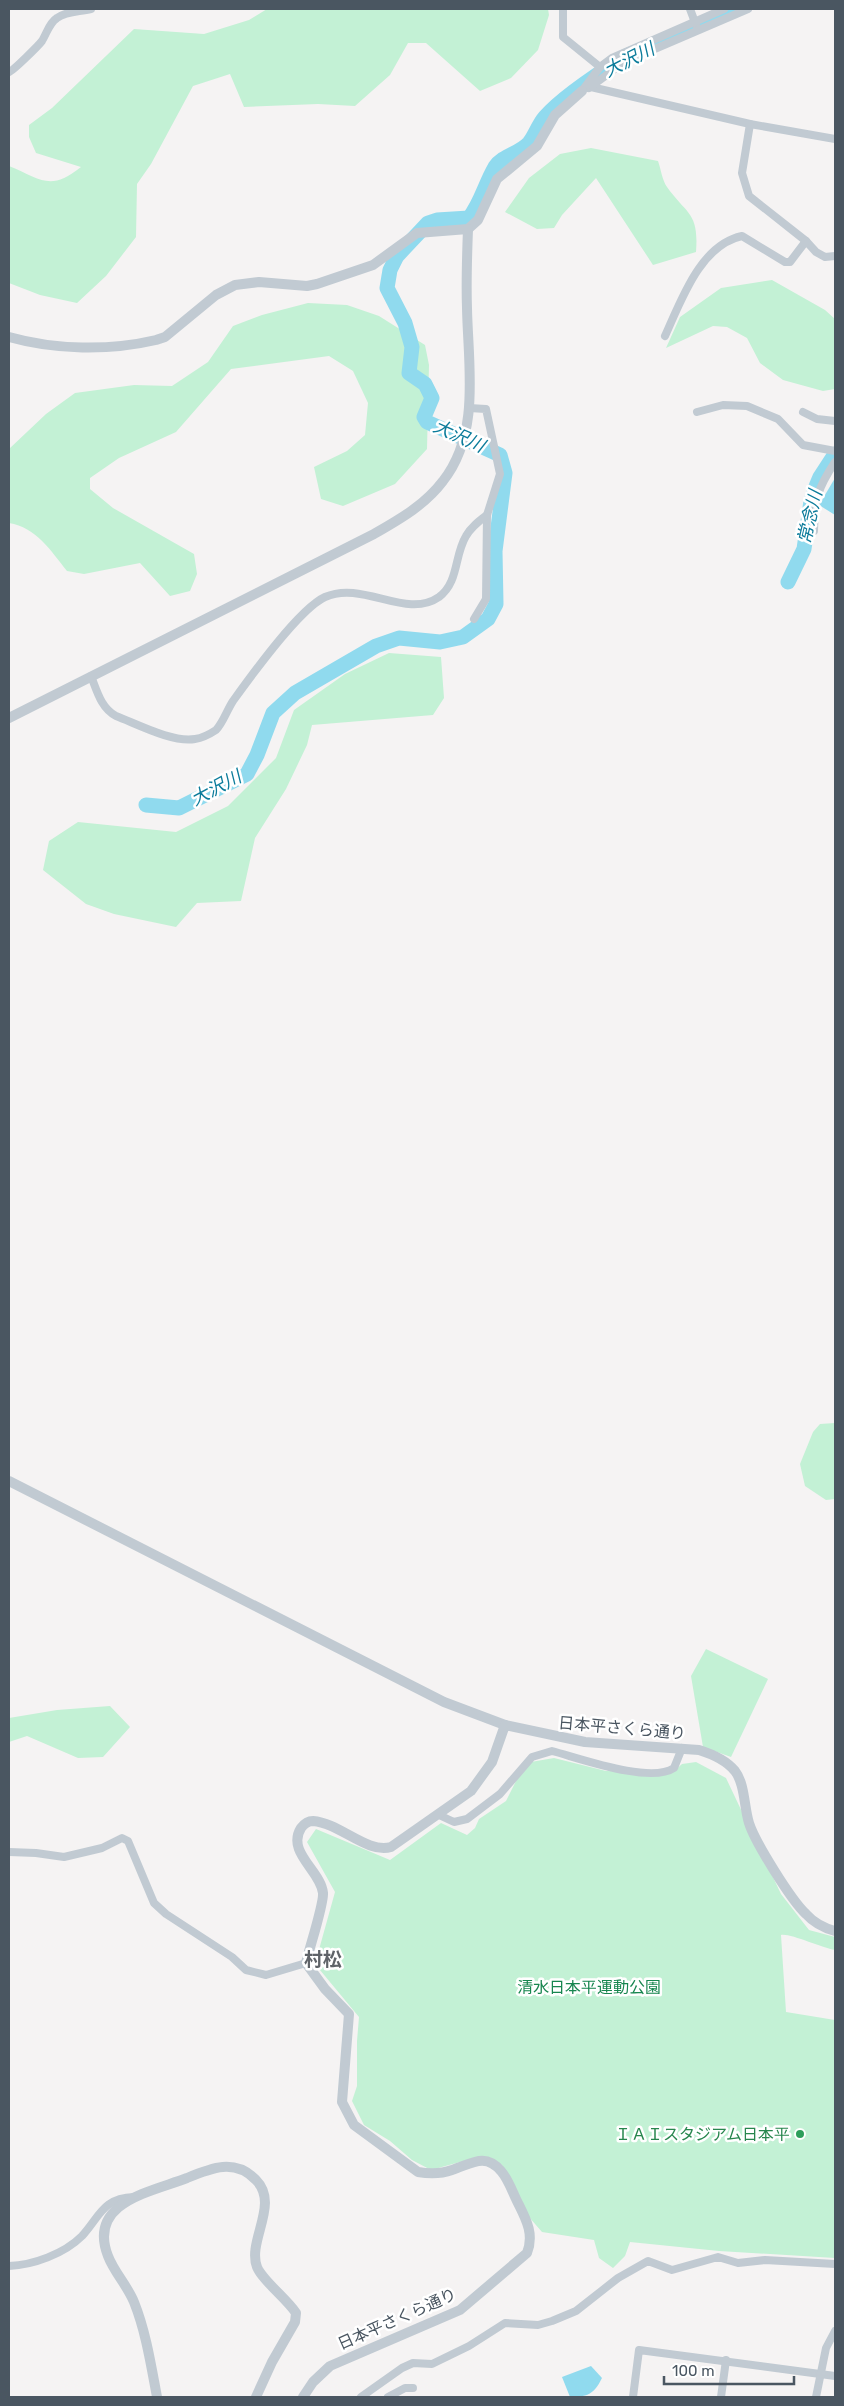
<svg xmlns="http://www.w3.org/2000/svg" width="844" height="2406" viewBox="0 0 844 2406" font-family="Rubik,'Noto Sans JP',sans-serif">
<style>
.green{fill:#c3f1d5}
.water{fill:#90daee}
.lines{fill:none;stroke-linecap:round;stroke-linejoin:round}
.river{stroke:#90daee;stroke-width:15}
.minor{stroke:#c1cad2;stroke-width:8}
.tertiary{stroke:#c1cad2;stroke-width:10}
.leisure-dot{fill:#2e9e5b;stroke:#fff;stroke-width:2}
.labels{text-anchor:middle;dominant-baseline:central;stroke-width:5;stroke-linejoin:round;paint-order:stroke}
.street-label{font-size:16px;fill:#4a5661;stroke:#fff}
.park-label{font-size:16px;fill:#17864f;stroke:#fff}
.leisure-label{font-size:16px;fill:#27864d;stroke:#fff;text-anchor:end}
.water-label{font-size:18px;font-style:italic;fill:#0c7c9b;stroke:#fff}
.quarter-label{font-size:19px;font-weight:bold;fill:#5f6368;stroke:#fff}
</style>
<rect width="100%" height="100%" fill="#f5f3f3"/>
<g class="green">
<path d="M267 9H548L549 15 538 50 511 78 480 91 426 43H408L390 75 355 106 318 104 244 107 230 74 193 86 151 164 137 184 136 237 106 276 77 303 40 295 9 283V166C41 179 50 192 81 167L36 153 29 137V125L52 108 134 29 204 34 249 20Z"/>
<path d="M591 148 658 161C661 169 662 180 667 187 687 215 699 212 696 252L653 265 596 178 562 215 554 228 537 229 505 212 529 178 560 154Z"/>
<polygon points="772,280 825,310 835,319 835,389 823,391 783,380 760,363 747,338 727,327 713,326 666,348 680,317 721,288"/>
<path d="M308 303 347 305 379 316 425 345 429 365 427 449 395 484 343 506 321 499 314 467 347 451 365 435 368 403 353 371 329 356 231 369 176 432 119 458 90 478V489L113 508 194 554 197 574 190 591 170 596 140 563 84 574 67 571C51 551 36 527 9 523V449L46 414 75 393 134 385 172 386 208 362 233 326 262 315Z"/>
<polygon points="389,653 441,657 444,698 433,715 312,725 307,745 286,789 255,838 241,901 197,903 176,927 114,914 86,904 43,870 49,841 78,822 176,832 228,806 276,758 294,710 345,674"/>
<polygon points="835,1423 835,1499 826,1500 805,1486 800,1464 813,1432 820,1424"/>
<polygon points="706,1649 768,1679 731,1757 703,1747 691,1676"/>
<polygon points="110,1706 130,1727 103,1757 78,1758 27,1736 9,1742 9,1718 57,1710"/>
<path d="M554 1758 606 1771 673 1772 682 1764 696 1762 726 1778 781 1894 809 1930 835 1937V1950C822 1948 790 1933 781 1935L786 2012 835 2020V2258L719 2251 630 2242 625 2256 613 2268 599 2258 594 2240 542 2232 529 2217 502 2165 478 2157 431 2170 412 2160 390 2141 364 2125 352 2101 357 2086V2041L359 2017 315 1964 335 1892 307 1842 316 1829 390 1860 441 1823 467 1835 475 1828 479 1819 506 1801 525 1763Z"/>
</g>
<g class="water">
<polygon points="835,478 835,515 819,505"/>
<path d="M591 2366 602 2378C594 2394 588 2397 570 2397L562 2377Z"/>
</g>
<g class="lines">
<g class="river">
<polyline points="788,582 804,549 811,501 815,489 820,477 835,454"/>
<path d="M146 805 179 808 247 774 257 755 273 713 295 693 376 646 399 638 440 642 463 637 488 619 496 604 495 551 505 473 500 455 427 422 424 417 432 398 425 384 409 373 412 347 405 323 387 288 390 270 397 256 428 223 437 220 469 218C481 203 485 184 495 167 503 155 519 154 529 143 535 136 538 125 545 117 561 98 602 71 624 57L737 9"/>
</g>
<g class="minor">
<polyline points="563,9 563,37 600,67"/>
<polyline points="690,9 696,25"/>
<path d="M9 72C13 71 39 45 42 41 47 33 49 23 57 18 67 11 79 12 91 9"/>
<polyline points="591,87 750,124 835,139"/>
<polyline points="589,88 620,65 636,57 748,9"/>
<polyline points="582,91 600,67 612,58 724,9"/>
<polyline points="750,124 742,173 749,196 806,241 816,252 825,257 835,256"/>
<path d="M665 336C681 301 700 245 742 236L785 262H790L806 241"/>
<polyline points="469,408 486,409 500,474 487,515 486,599 474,619"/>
<polyline points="697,412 723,405 747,406 778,419 803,445 835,451"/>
<polyline points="803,412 817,419 835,421"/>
<path d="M814 531C815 499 817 489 835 462"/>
<path d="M91 676C97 691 101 708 116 716 137 724 173 743 195 739 202 738 210 734 216 730 223 723 227 710 233 701 251 676 299 609 325 597 363 580 406 620 439 597 459 582 454 556 466 536 471 527 479 521 487 515"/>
<path d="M439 1815 454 1822 467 1819 500 1794 532 1757 552 1751C579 1758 650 1784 674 1768L682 1748"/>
<polyline points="9,1852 36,1853 64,1857 102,1848 122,1838 128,1841 154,1903 166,1914 232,1957 246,1970 266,1975 306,1963"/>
<path d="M9 2266C33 2265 64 2254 82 2236 100 2216 103 2198 134 2197"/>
<polyline points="361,2397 402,2368 413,2363 432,2364 469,2346 505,2323 538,2325 552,2321 576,2311 618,2278 648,2261 672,2270 718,2257 738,2263 765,2260 835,2264"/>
<polyline points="388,2397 405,2388 413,2388"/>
<polyline points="633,2397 639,2350 835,2376"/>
<polyline points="721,2397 726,2360"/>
<polyline points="816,2397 826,2348 835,2331"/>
</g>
<g class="tertiary">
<path d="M9 337C55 350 109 351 156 340L165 337 216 295 235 285 259 282 307 286 317 284 373 265 417 233 468 229 478 220 497 179 537 146 555 115 582 91"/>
<path d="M9 718 374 534C400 519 425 505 443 481 481 433 468 365 467 308 466 282 467 255 468 229"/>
<polyline points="9,1481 444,1702 505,1725"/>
<path d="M157 2397C151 2365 146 2332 134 2302 127 2285 114 2272 108 2256 87 2202 151 2192 187 2178 211 2168 235 2158 256 2180 280 2204 247 2241 257 2267 262 2280 287 2299 296 2313L295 2322 272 2362 256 2397"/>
<path d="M303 2397 313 2382 330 2366 460 2310 527 2253C534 2235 527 2221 519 2205 513 2194 509 2180 501 2171 485 2152 471 2164 452 2170 441 2174 430 2174 418 2172L354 2125 342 2102 349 2014 325 1989 306 1963C309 1949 324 1904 323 1893 321 1871 286 1852 301 1828 304 1824 308 1821 313 1821 340 1823 367 1854 391 1847L471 1791 492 1762 505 1725 585 1742 699 1750C712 1754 726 1760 735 1771 745 1784 744 1807 749 1823 755 1842 791 1900 806 1914 814 1923 824 1928 835 1931"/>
</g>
</g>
<circle class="leisure-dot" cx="800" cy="2134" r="5"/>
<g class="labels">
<g class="street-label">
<text transform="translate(622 1728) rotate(5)">日本平さくら通り</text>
<text transform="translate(397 2319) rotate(-24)">日本平さくら通り</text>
</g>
<g class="park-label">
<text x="589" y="1987">清水日本平運動公園</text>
</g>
<g class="leisure-label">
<text x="790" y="2134">ＩＡＩスタジアム日本平</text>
</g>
<g class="water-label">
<text transform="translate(629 60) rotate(-27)">大沢川</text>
<text transform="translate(459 436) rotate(24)">大沢川</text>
<text transform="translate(810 517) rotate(-77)">常念川</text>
<text transform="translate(216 788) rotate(-28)">大沢川</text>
</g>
<g class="quarter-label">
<text x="323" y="1959">村松</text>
</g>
</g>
<rect width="844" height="2406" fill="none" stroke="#4a5661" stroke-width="20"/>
<path d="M664 2376v8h130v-8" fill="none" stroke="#4a5661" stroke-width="2.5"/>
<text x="672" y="2376" font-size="15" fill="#4a5661" stroke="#ffffff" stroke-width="4" paint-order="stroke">100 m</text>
</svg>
